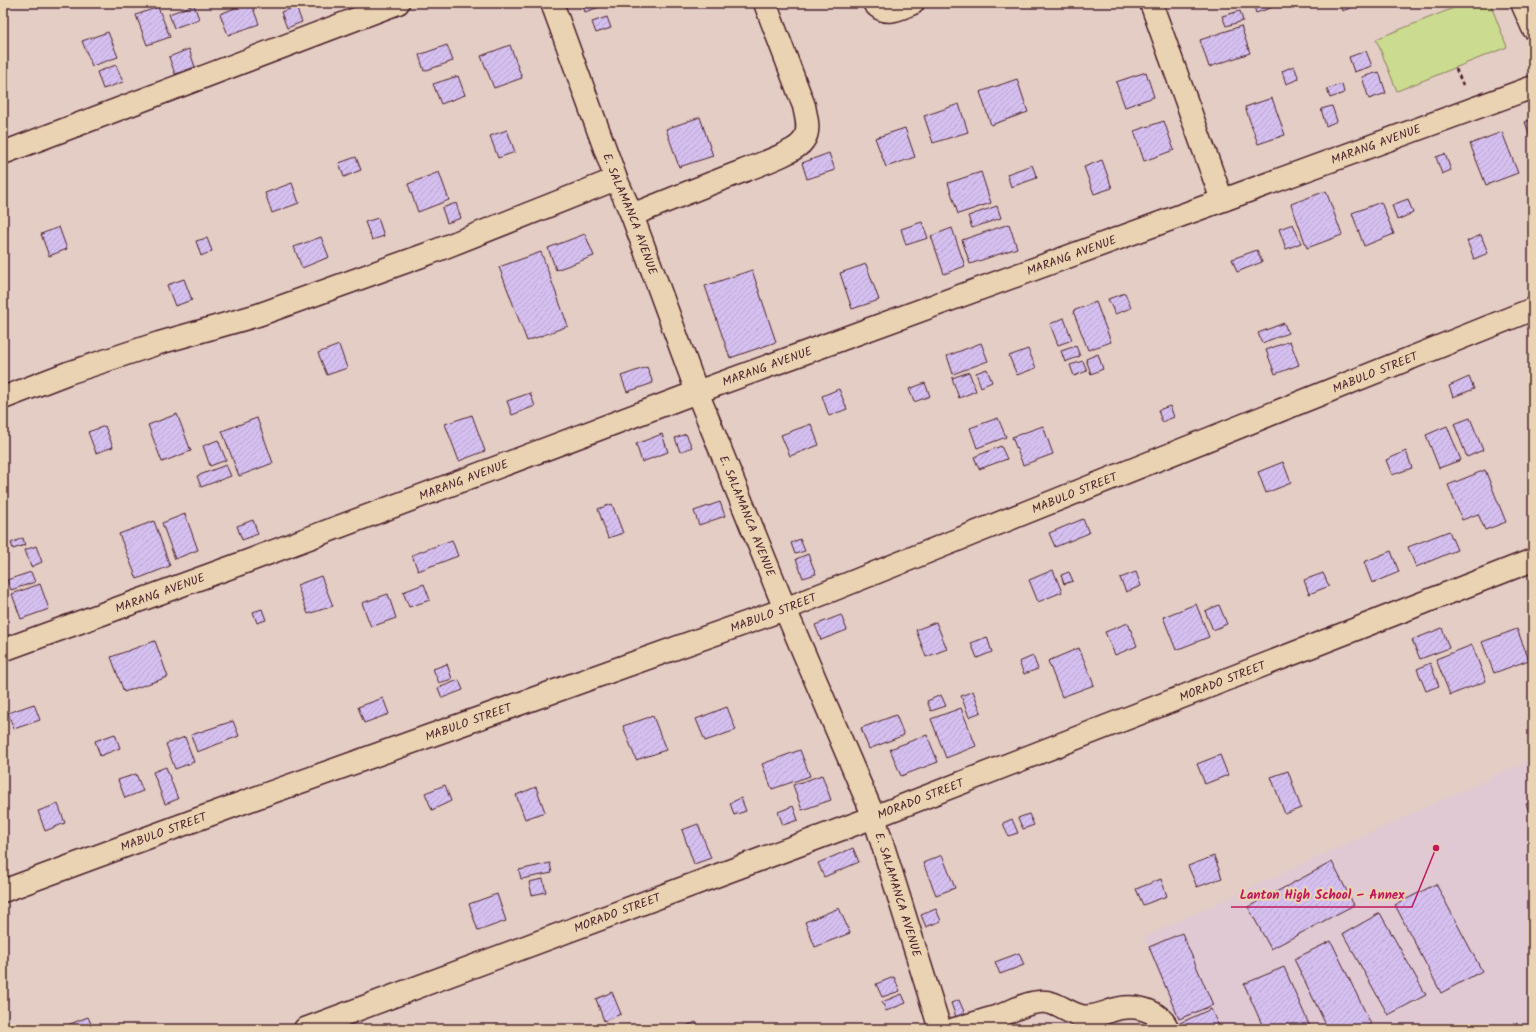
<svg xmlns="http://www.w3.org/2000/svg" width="1536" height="1032" viewBox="0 0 1536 1032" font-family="Kalam,sans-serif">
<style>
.built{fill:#e0c9d2}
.green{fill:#cbdb8f;stroke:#8a7d5d}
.building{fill:url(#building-hatch);stroke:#4a1f2b}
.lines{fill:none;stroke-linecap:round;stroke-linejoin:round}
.minor-casing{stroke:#4a1f2b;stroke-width:25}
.path{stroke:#4a1f2b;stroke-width:2.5;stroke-dasharray:4 3;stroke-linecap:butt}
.minor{stroke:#ead3b2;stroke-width:22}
.labels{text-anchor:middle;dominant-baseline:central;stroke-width:4;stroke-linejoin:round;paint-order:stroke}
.street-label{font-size:12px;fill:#4a1f2b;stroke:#ead3b2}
.leader{fill:none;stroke:#c2185b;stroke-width:1.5}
.callout-dot{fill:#c2185b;stroke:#ead3b2;stroke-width:1.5}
.callout-label{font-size:13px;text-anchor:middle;font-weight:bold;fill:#c2185b;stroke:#ead3b2;stroke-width:4;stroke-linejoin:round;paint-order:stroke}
</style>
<defs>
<pattern id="building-hatch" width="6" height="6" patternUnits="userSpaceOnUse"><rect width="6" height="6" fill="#d5c0f0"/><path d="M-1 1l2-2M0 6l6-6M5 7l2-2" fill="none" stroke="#b8a5ce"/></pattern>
</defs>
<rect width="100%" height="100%" fill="#e4cdc5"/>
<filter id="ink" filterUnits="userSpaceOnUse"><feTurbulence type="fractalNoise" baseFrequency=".025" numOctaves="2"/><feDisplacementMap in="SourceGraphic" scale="8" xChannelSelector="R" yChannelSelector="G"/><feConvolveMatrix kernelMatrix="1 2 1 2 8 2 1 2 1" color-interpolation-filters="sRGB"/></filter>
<g filter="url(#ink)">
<polygon class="built" points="1533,758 1533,1029 1179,1029 1144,937"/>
<polygon class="green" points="1466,3 1490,3 1507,47 1397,91 1376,39"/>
<g class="building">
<polygon points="248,3 251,3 259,24 228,35 220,14"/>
<polygon points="582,3 607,3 608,4 585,12"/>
<polygon points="1253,3 1272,3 1273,7 1256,13"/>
<polygon points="1339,3 1364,3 1342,11"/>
<polygon points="194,5 199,19 174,28 169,14"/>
<polygon points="158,7 170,37 147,45 136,15"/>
<polygon points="296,7 302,22 287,28 281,12"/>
<polygon points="1240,11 1243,21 1226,26 1222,16"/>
<polygon points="607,17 611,28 596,33 592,22"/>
<polygon points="1241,26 1250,53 1209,67 1200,40"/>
<polygon points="108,32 118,57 92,66 82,41"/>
<polygon points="447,45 453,61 424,71 419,55"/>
<polygon points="510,45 522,78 494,88 481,56"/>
<polygon points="189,49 195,67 175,74 169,57"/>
<polygon points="1366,51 1372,66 1354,72 1349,57"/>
<polygon points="116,65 123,82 103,89 97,72"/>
<polygon points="1294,66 1299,79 1286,84 1282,71"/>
<polygon points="1146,72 1154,97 1125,107 1116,82"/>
<polygon points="1379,72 1386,93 1369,99 1362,77"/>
<polygon points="458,76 465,95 441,104 433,84"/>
<polygon points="1017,79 1028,112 991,125 980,92"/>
<polygon points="1342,84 1344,93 1330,98 1327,89"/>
<polygon points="1272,98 1285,135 1258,144 1245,107"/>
<polygon points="959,104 968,132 933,143 924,116"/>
<polygon points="1332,106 1337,121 1326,126 1321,109"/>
<polygon points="700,117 713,156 679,167 666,129"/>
<polygon points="1533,119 1533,135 1530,136 1525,122"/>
<polygon points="1164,121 1174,150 1144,161 1134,131"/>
<polygon points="905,128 915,157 886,167 875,138"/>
<polygon points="507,130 515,152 498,158 490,136"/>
<polygon points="1502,132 1518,173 1486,185 1470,144"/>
<polygon points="829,153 835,170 807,179 802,163"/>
<polygon points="1445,154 1451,170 1442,174 1436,157"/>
<polygon points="356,157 361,170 344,177 339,163"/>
<polygon points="1102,160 1112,188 1094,194 1084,167"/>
<polygon points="1032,165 1037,178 1011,187 1007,174"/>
<polygon points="439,172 449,200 418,212 408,184"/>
<polygon points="981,172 991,203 958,214 948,183"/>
<polygon points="292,183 299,203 272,213 265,193"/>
<polygon points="1326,191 1342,235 1307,248 1291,204"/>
<polygon points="1408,199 1413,213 1397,220 1392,205"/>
<polygon points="1381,202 1394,234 1364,246 1352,213"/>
<polygon points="456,203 461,218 447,223 442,208"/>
<polygon points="997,206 1001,218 972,228 968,216"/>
<polygon points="3,216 8,229 3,231"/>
<polygon points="378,218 384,236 372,240 365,222"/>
<polygon points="922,222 928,238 906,245 901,229"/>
<polygon points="1009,224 1017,248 970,264 962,240"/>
<polygon points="1293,224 1301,243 1286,249 1279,229"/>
<polygon points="59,227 67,249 49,256 41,234"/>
<polygon points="952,228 965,266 944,274 931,236"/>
<polygon points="585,234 594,256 556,270 548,248"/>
<polygon points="1481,235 1488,253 1474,259 1467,241"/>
<polygon points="321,237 329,257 302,268 294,247"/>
<polygon points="207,238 212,251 201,256 196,241"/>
<polygon points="1257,250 1262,262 1237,272 1232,259"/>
<polygon points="541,252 568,326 527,341 499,267"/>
<polygon points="866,264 879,300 852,309 840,273"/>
<polygon points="752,270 776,342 730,358 705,286"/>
<polygon points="184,279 192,300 175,306 167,285"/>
<polygon points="1125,293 1131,308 1115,314 1108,299"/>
<polygon points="1096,302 1111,342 1088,350 1073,311"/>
<polygon points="1064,318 1072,340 1058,345 1050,324"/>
<polygon points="1284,323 1288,333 1262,343 1258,333"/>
<polygon points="1290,341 1299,365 1275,374 1266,350"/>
<polygon points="981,343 988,361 953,374 947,356"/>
<polygon points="339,345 347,368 327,375 318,353"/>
<polygon points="1076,346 1080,356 1065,362 1061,351"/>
<polygon points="1028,349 1036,368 1017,375 1009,356"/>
<polygon points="1098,354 1103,369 1091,374 1086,359"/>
<polygon points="1083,361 1087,371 1074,376 1070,365"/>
<polygon points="647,367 653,383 627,392 621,376"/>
<polygon points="987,369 992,382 981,387 976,373"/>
<polygon points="969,372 976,391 959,398 952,378"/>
<polygon points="1469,377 1474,389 1453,397 1449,386"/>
<polygon points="925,383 930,396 914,402 909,389"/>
<polygon points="839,389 847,409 829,416 822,396"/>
<polygon points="530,393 535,406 512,415 507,401"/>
<polygon points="1170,406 1174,417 1162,422 1158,410"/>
<polygon points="177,414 191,451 162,462 148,425"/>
<polygon points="472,415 485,451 459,461 445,424"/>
<polygon points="257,418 273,463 239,476 222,431"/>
<polygon points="998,418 1006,437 977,448 970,428"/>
<polygon points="1470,418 1483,450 1467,457 1454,424"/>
<polygon points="811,424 819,445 790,456 781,435"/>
<polygon points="105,426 113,447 96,453 88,432"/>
<polygon points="1043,426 1053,454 1023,465 1012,437"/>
<polygon points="1447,426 1461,460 1439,468 1426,435"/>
<polygon points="662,434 668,452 642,462 636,444"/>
<polygon points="686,434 692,447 680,452 675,438"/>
<polygon points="218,440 226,460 210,466 203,446"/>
<polygon points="1001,446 1007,459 979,469 974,457"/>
<polygon points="1406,451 1412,468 1392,475 1386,460"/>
<polygon points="1283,462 1291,483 1266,493 1258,472"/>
<polygon points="226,465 231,476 201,487 197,476"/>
<polygon points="1485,470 1506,522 1485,530 1478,514 1462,520 1448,485"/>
<polygon points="720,502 725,516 699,525 694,511"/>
<polygon points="612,504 623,533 608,538 598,509"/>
<polygon points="185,514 198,550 175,559 162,523"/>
<polygon points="1083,519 1089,533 1055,547 1049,533"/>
<polygon points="253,520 258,534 242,540 237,526"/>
<polygon points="154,521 170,566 137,579 119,534"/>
<polygon points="1449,531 1457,550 1416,567 1408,547"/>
<polygon points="23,538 25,545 13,549 11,543"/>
<polygon points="800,539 805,551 795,554 791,543"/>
<polygon points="452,540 458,556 418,571 412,555"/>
<polygon points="36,546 42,562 31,567 25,550"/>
<polygon points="1391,551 1399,572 1372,583 1364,562"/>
<polygon points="808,554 816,574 803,578 796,559"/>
<polygon points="1053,570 1062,592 1038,602 1029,580"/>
<polygon points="31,572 35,582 11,590 7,580"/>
<polygon points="1069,572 1073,581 1064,584 1061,575"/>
<polygon points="1136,572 1141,586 1126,592 1120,578"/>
<polygon points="1323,573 1329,586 1309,594 1304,580"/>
<polygon points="321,576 333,606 308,614 297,585"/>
<polygon points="40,584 49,609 21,619 12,594"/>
<polygon points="424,584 430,600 409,607 403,592"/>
<polygon points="388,594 396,618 371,627 362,603"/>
<polygon points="1196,604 1209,637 1176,650 1163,617"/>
<polygon points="1219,605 1227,624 1213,630 1205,611"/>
<polygon points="262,609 266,620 257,623 253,612"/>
<polygon points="841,615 847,630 821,640 815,625"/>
<polygon points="936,622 947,649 926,657 916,630"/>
<polygon points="1128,623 1137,646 1115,655 1105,632"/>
<polygon points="1442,628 1449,648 1420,659 1412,640"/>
<polygon points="1517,629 1529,660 1494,673 1482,642"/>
<polygon points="987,637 992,652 977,658 971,643"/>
<polygon points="155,641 168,677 124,692 111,657"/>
<polygon points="1472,645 1486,681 1450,695 1436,659"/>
<polygon points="1079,648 1094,685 1062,697 1048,661"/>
<polygon points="1033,656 1038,669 1024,674 1019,662"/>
<polygon points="1430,663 1439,686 1426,691 1417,669"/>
<polygon points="447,664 452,679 439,683 433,669"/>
<polygon points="459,680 463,690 442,698 438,688"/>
<polygon points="973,691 981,712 969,717 961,696"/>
<polygon points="941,695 946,706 931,711 927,701"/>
<polygon points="383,698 389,714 364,723 358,707"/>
<polygon points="34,704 40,720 14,729 8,713"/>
<polygon points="727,707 736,730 705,741 696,719"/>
<polygon points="961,708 976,746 946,758 931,719"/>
<polygon points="896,715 904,735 869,749 861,728"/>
<polygon points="653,716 666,750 636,760 623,726"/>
<polygon points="233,721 239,736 197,752 191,735"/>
<polygon points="115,734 120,748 100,756 95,741"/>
<polygon points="927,735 938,762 901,776 890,749"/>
<polygon points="185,737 194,762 175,769 166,744"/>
<polygon points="800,750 810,776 772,789 762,764"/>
<polygon points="1220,755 1228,775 1205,784 1197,764"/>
<polygon points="166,767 178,799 165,804 153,772"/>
<polygon points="1288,771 1301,808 1285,814 1271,777"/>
<polygon points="136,774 143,791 125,798 118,780"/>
<polygon points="822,775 831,800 802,810 793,785"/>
<polygon points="445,785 451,801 432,810 425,793"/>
<polygon points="536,787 545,812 525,819 516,795"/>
<polygon points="741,798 746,811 734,815 730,803"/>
<polygon points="1533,801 1533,822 1526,804"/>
<polygon points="58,804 65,823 45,831 38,811"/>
<polygon points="793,806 798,820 783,825 778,812"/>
<polygon points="1029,814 1034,825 1023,829 1018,818"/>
<polygon points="1012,819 1018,833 1008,836 1003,823"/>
<polygon points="698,824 711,858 694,864 682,830"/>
<polygon points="853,848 859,862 824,877 818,863"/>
<polygon points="942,855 955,888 936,895 923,863"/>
<polygon points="1214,856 1222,878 1197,887 1188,866"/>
<polygon points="1332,862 1354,905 1271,949 1248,907"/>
<polygon points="550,863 552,873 521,879 519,870"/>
<polygon points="543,879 546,892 532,895 529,882"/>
<polygon points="1161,879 1167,896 1143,905 1136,889"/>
<polygon points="1436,884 1482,971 1441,993 1395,905"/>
<polygon points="497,894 506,921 478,931 469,904"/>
<polygon points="839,908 850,933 815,947 805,922"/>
<polygon points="936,909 941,921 926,927 921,915"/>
<polygon points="1380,913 1426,995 1388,1015 1343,934"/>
<polygon points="1182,933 1213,1005 1179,1019 1149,947"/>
<polygon points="1331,941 1371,1024 1360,1029 1328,1029 1294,959"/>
<polygon points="1019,953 1024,965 1000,974 995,962"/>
<polygon points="1284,967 1311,1029 1264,1029 1244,984"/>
<polygon points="894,977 900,991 882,997 876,984"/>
<polygon points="612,992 621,1014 604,1021 596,999"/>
<polygon points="902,994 906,1003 886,1011 882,1002"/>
<polygon points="959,1000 965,1014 956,1017 951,1003"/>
<polygon points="1211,1009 1220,1029 1182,1029 1180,1023"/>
<polygon points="88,1017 92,1026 84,1029 57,1029"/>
<polygon points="696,1022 699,1029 679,1029"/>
</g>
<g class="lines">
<g class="minor-casing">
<g id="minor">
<path id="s1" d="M552 3 616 179 632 215 697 392 785 609 874 817 940 1029"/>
<path d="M874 3C885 17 899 9 913 3"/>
<polyline points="1151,3 1222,200"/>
<polyline points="1522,3 1533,28"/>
<polyline points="3,153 398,3"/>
<path d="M632 215C669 200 706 185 743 171 757 165 795 153 803 141 811 131 806 117 804 106L765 3"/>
<polyline points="3,398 68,373 159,343 258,315 430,253 616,179"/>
<path id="s2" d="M3 650 248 561 697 392 1533 87"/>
<path id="s3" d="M3 891 247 801 785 609 1533 309"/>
<path id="s4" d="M305 1029 874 817 1533 560"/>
<path d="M955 1029C971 1024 986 1020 1002 1015 1014 1010 1025 1003 1039 1002 1055 1000 1065 1012 1081 1016 1092 1018 1101 1014 1110 1011 1131 1003 1158 1008 1168 1029"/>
</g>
</g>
<polyline class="path" points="1456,69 1463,85"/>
<use href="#minor" class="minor"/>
</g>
</g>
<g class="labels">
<g class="street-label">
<text stroke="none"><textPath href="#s2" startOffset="1463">MARANG AVENUE</textPath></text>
<text stroke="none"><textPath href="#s1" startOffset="225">E. SALAMANCA AVENUE</textPath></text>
<text stroke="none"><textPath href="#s2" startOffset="1139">MARANG AVENUE</textPath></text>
<text stroke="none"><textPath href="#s2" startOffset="815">MARANG AVENUE</textPath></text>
<text stroke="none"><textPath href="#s3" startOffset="1467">MABULO STREET</textPath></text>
<text stroke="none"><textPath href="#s2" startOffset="491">MARANG AVENUE</textPath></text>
<text stroke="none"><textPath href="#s3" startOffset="1143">MABULO STREET</textPath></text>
<text stroke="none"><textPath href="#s1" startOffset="549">E. SALAMANCA AVENUE</textPath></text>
<text stroke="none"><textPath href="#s2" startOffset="167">MARANG AVENUE</textPath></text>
<text stroke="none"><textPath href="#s3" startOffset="819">MABULO STREET</textPath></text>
<text stroke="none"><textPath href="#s4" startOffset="981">MORADO STREET</textPath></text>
<text stroke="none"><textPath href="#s3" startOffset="495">MABULO STREET</textPath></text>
<text stroke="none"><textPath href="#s4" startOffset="657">MORADO STREET</textPath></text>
<text stroke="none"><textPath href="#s3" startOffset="171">MABULO STREET</textPath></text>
<text stroke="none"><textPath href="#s1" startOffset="957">E. SALAMANCA AVENUE</textPath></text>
<text stroke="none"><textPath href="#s4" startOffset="333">MORADO STREET</textPath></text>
</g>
</g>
<path class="leader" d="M1436 848L1412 907H1231"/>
<circle class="callout-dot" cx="1436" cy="848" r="4"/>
<g class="callout-label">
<text x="1322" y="899">Lanton High School – Annex</text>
</g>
<rect width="1536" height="1032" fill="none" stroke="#ead3b2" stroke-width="16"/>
<rect x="8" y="8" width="1520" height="1016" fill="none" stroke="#4a1f2b" stroke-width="1.5" filter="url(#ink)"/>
</svg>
